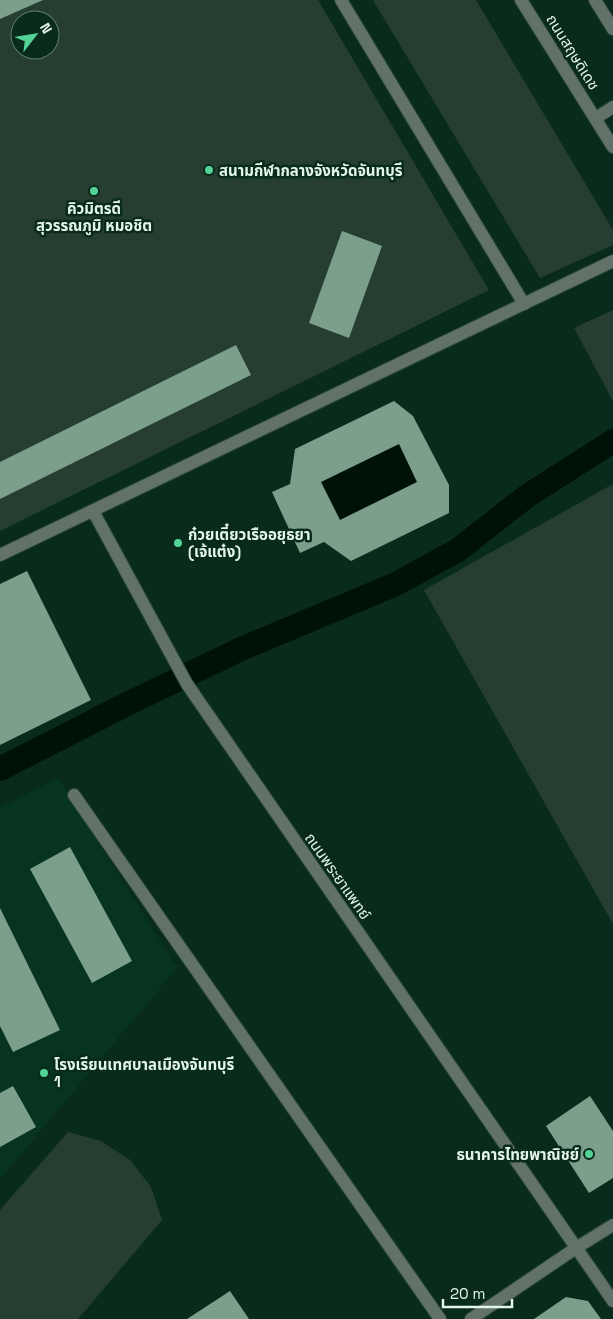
<svg xmlns="http://www.w3.org/2000/svg" width="613" height="1319" viewBox="0 0 613 1319" font-family="'Space Grotesk','Noto Sans Thai',sans-serif">
<style>
.built{fill:#073421}
.green{fill:#263e31;fill-rule:evenodd}
.water{fill:#001107}
.lines{fill:none;stroke-linecap:round;stroke-linejoin:round}
.canal{stroke:#001107;stroke-width:24}
.building{fill:#7b9f8b;fill-rule:evenodd}
.minor-casing{stroke:#284738;stroke-width:14}
.minor{stroke:#637269;stroke-width:12}
.poi-dot{fill:#53d396;stroke:#092b1b;stroke-width:2}
.labels{text-anchor:middle;dominant-baseline:central;stroke-width:5;stroke-linejoin:round;paint-order:stroke}
.street-label{font-size:15px;fill:#e3f5ea;stroke:#092b1b}
.poi-label{font-size:15px;font-weight:bold;fill:#e3f5ea;stroke:#092b1b;text-anchor:start}
</style>
<rect width="100%" height="100%" fill="#092b1b"/>
<polygon class="built" points="58,778 177,968 0,1179 0,808"/>
<g class="green">
<path d="M0 0H318L489 290 0 531ZM20 20H50V50H20Z"/>
<polygon points="373,0 476,0 613,230 613,245 540,278"/>
<polygon points="613,310 613,401 574,328"/>
<polygon points="613,484 613,924 424,590"/>
<polygon points="68,1132 101,1141 130,1160 151,1187 162,1220 78,1319 0,1319 0,1210"/>
</g>
<polygon class="water" points="399,444 417,482 340,520 321,482"/>
<g class="lines">
<polyline class="canal" points="0,769 125,705 241,649 396,584 458,550 527,496 613,441"/>
</g>
<g class="building">
<polygon points="0,0 43,0 0,19"/>
<polygon points="342,231 382,246 349,338 309,323"/>
<polygon points="236,345 251,375 0,499 0,462"/>
<path d="M394 401 413 416 449 485V513L351 561 324 542 300 553 272 492 290 484 295 449ZM399 444 417 482 340 520 321 482Z"/>
<polygon points="27,571 91,700 0,745 0,584"/>
<polygon points="70,847 132,961 92,983 30,869"/>
<polygon points="0,908 60,1030 13,1052 0,1026"/>
<polygon points="13,1086 36,1127 0,1147 0,1093"/>
<polygon points="590,1096 613,1131 613,1178 589,1193 546,1126"/>
<polygon points="230,1291 249,1319 187,1319"/>
<polygon points="566,1297 588,1301 601,1319 534,1319"/>
</g>
<g class="lines">
<g class="minor-casing">
<g id="minor">
<polyline points="341,0 524,304"/>
<polyline points="521,0 613,147"/>
<polyline points="595,0 613,29"/>
<polyline points="596,118 613,107"/>
<polyline points="93,511 187,684 613,1301"/>
<polyline points="0,555 613,261"/>
<polyline points="74,795 440,1319"/>
<polyline points="471,1319 576,1248 613,1225"/>
</g>
</g>
<use href="#minor" class="minor"/>
</g>
<g class="poi-dot">
<circle cx="209" cy="170" r="5"/>
<circle cx="94" cy="191" r="5"/>
<circle cx="178" cy="543" r="5"/>
<circle cx="44" cy="1073" r="5"/>
<circle cx="589" cy="1154" r="5"/>
</g>
<g class="labels">
<g class="street-label">
<text transform="translate(573 52) rotate(58)">ถนนสฤษดิเดช</text>
<text transform="translate(338 876) rotate(55)">ถนนพระยาแพทย์</text>
</g>
<g class="poi-label">
<text x="219" y="170">สนามกีฬากลางจังหวัดจันทบุรี</text>
<text x="94" y="208" text-anchor="middle">คิวมิตรดี<tspan x="94" dy="17">สุวรรณภูมิ หมอชิต</tspan></text>
<text x="188" y="534">ก๋วยเตี๋ยวเรืออยุธยา<tspan x="188" dy="17">(เจ้แต๋ง)</tspan></text>
<text x="54" y="1064">โรงเรียนเทศบาลเมืองจันทบุรี<tspan x="54" dy="17">1</tspan></text>
<text x="579" y="1154" text-anchor="end">ธนาคารไทยพาณิชย์</text>
</g>
</g>
<g transform="translate(35 35) rotate(59)"><circle r="24" fill="#092b1b" stroke="#607c6e"/>
<path d="M0-4L9 19L0 12L-9 19Z" fill="#53d396"/>
<text y="-8" font-size="14" font-weight="bold" text-anchor="middle" fill="#e3f5ea">N</text>
</g>
<path d="M443 1299v8h69v-8" fill="none" stroke="#e3f5ea" stroke-width="2.5"/>
<text x="450" y="1299" font-size="15" fill="#e3f5ea" stroke="#092b1b" stroke-width="4" paint-order="stroke">20 m</text>
</svg>
